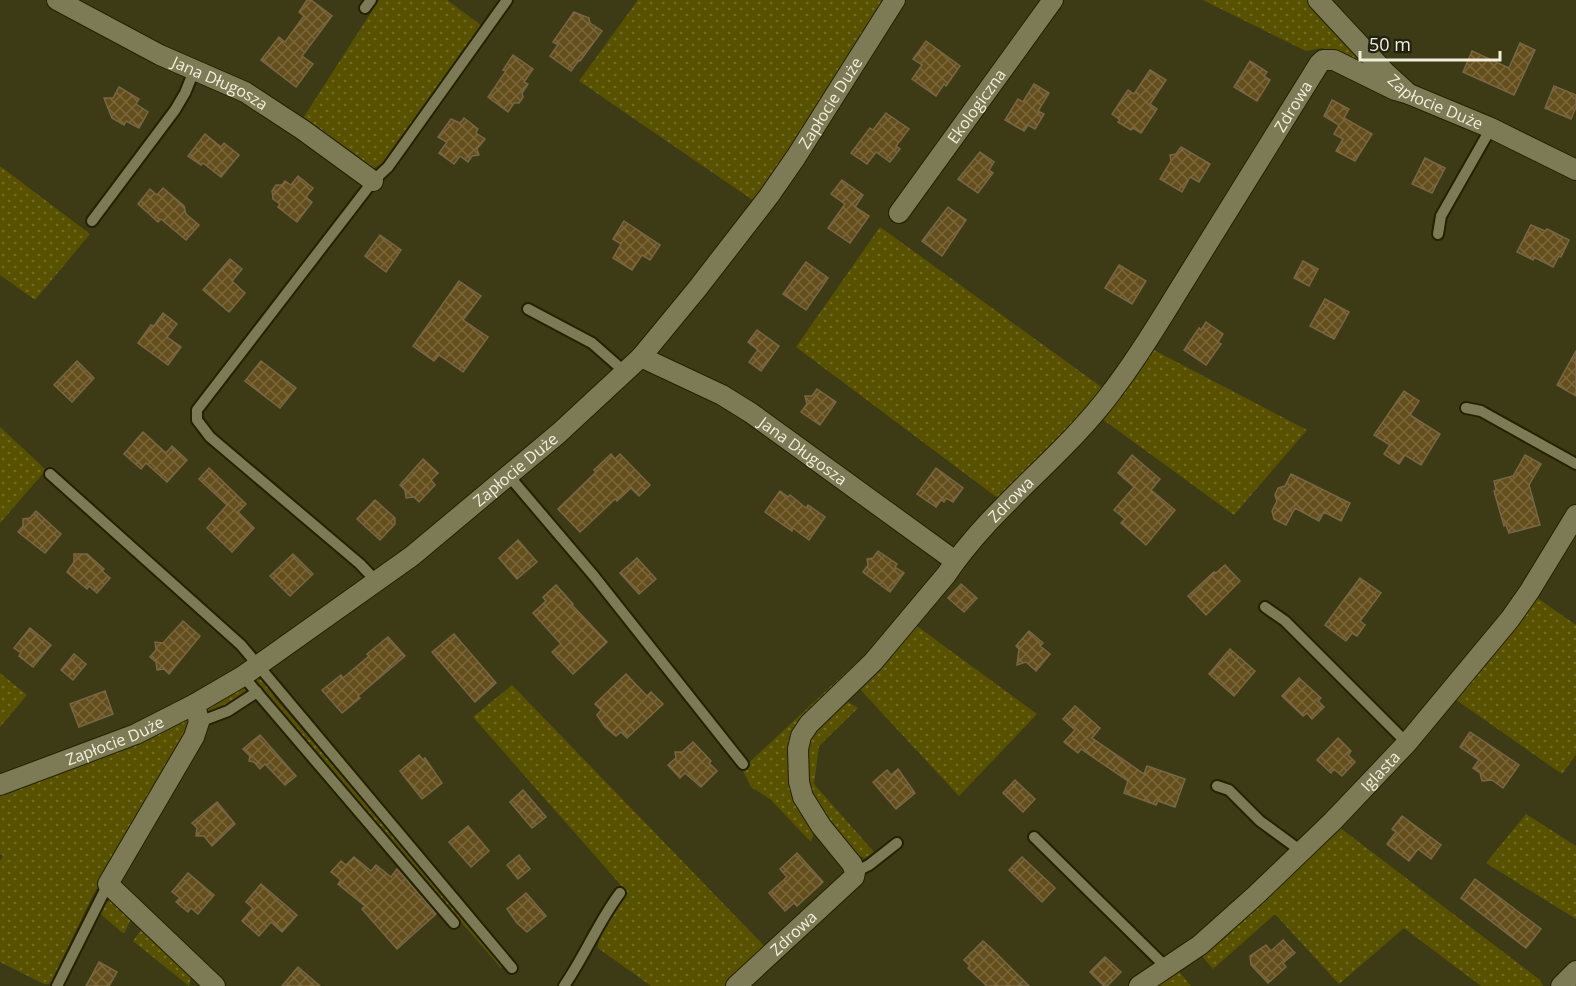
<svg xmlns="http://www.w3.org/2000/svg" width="1576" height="986" viewBox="0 0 1576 986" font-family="'Open Sans',sans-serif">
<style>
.grass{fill:url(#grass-dots)}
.building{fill:url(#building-cross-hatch);stroke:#786744;stroke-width:1.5}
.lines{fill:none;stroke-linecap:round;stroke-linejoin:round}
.service-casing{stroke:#242100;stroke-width:14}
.minor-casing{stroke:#242100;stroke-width:22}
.service{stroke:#7d7b55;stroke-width:10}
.minor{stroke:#7d7b55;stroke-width:20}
.labels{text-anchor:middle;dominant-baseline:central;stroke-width:4.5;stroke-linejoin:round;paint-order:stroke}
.street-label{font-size:16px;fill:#f0efdb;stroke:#222111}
</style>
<defs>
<pattern id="grass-dots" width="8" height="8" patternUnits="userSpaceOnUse" patternTransform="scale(1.5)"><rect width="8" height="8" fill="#585200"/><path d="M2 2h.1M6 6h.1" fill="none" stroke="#706b25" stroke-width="1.8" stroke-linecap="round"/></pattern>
<pattern id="building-cross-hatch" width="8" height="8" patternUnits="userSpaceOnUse" patternTransform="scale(1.5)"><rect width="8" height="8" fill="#644e1c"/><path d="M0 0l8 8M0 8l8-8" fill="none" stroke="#7a683c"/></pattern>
</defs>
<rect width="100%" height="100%" fill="#3d3b16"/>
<g class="grass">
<polygon points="379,0 447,0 482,26 382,163 373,169 362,168 300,123"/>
<polygon points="638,0 888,0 757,203 579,81"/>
<polygon points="1203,0 1310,0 1386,79 1322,48 1306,51"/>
<polygon points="0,166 90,234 35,300 0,275"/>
<polygon points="880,227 1107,391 1003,502 796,347"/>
<polygon points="1148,347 1307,430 1234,515 1098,416"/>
<polygon points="0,427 46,470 0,523"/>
<polygon points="1533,595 1576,625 1576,755 1562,774 1452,697"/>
<polygon points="914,624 1037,714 959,796 858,687"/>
<polygon points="857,662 864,663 801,726 815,827 811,842 770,799 751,787 742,769"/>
<polygon points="0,673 27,695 0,727"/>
<polygon points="257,679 263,680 276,699 504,965 501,968 256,685"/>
<polygon points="512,685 769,951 729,986 651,986 598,948 600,929 626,891 473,717"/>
<path d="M242 686 246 690C239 706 221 710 206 715L211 702Z"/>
<polygon points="843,699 858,708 819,746 814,784 874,852 865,858 855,855 811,802 803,761 805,742"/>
<polygon points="189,715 191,724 92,897 52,980 49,984 44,984 0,962 0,861 3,856 0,854 0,792"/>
<polygon points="1526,814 1576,846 1576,919 1486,863"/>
<polygon points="1335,824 1540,980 1543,986 1481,986 1404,928 1339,984 1275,914 1213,969 1201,955"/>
<polygon points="113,899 131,919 124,934 98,912 104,903"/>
<polygon points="141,930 145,930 192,973 189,986 133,941"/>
<polygon points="1176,968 1191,986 1148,986"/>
</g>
<g class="building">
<polygon points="307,0 311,0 332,16 302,56 313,64 296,87 261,60 279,37 285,42 304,16 299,12"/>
<polygon points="574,12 589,18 590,23 602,31 580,61 579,60 571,71 550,56 558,45 553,42"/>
<polygon points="926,41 960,66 946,86 944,84 936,96 912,79 922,65 913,59"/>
<polygon points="1520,43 1535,50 1514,95 1463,72 1472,51 1509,68"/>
<polygon points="513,55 533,69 524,82 528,84 522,93 523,97 519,103 514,103 508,112 488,97 506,71 503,70"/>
<polygon points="1250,61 1267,72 1264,76 1270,80 1257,101 1234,87"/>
<polygon points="1150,70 1166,80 1150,104 1157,109 1141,133 1133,128 1131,130 1118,122 1120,120 1112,114 1128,90 1134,94"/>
<polygon points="1034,84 1049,93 1038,111 1044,114 1035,129 1028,125 1024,131 1005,120 1018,99 1023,102"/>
<polygon points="1554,86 1576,95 1576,107 1571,119 1545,108"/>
<polygon points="119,87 139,99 136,104 148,112 139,128 126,121 124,125 112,118 104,98 113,98"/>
<polygon points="1332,100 1349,109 1344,118 1372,134 1355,161 1336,151 1343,139 1334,134 1339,125 1324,116"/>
<polygon points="886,113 909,129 896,146 900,149 890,162 876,152 867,164 851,153 870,128 873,130"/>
<polygon points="464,118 478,129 476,133 485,139 477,149 479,155 472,156 468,162 460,156 454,164 439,153 447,142 438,137 451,119 460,123"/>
<polygon points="205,134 221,147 224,143 239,155 221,177 203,163 201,165 188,156"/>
<polygon points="1181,147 1210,164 1199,182 1190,177 1182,192 1160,179 1171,161 1170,155 1176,154"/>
<polygon points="980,152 994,162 989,170 993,173 978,193 958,179"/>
<polygon points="1425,158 1445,168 1432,193 1412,184"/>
<polygon points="298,176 313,188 306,197 312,202 297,222 278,207 280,204 273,199 272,191 276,185 282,185 285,181 291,185"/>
<polygon points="842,180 863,195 855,207 869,216 850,243 828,228 845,204 831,194"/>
<polygon points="163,188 184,206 186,214 199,225 186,240 161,219 158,222 138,204 150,189 157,195"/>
<polygon points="948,207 966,220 942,256 922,241"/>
<polygon points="624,221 660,245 650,260 642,255 632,270 613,258 621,244 613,239"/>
<polygon points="1531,225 1545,231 1547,229 1569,240 1561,257 1559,256 1553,267 1534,257 1533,260 1517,252"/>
<polygon points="380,235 401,250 386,272 365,256"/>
<polygon points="230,259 242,269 232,281 245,293 229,312 203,290"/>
<polygon points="1303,261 1318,269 1309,286 1294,278"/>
<polygon points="806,262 828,278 806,310 783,294"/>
<polygon points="1119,265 1146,281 1132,304 1105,288"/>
<polygon points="459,281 481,296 463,320 488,337 463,372 439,355 434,361 413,346"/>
<polygon points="1325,299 1349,312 1334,339 1310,326"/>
<polygon points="163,313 177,324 167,337 181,347 168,365 138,343 151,325 154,326"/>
<polygon points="1206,322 1223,334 1218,342 1221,344 1206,365 1184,350 1199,328 1201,330"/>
<polygon points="757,330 779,346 761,371 749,362 758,350 748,342"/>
<polygon points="1576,351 1576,396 1557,385"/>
<polygon points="77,361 94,378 72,402 54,385"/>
<polygon points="261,361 296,388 280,408 245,381"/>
<polygon points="817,389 836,402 820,425 801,412 807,404 805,396 812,396"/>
<polygon points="1404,391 1419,401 1410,415 1440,434 1421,465 1405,455 1399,464 1384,454 1390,445 1374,435"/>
<polygon points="143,432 166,453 172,446 187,460 167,482 146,463 141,469 124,454"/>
<polygon points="611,454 615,459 620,454 650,485 639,496 631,488 617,501 615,499 580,532 558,509 596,472 594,470"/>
<polygon points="1132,455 1160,479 1151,490 1175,510 1146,545 1121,523 1125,519 1114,510 1134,487 1118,473"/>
<polygon points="1525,455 1541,464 1529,485 1540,525 1509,533 1506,525 1504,526 1494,491 1496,490 1494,481 1513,476"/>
<polygon points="423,459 438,473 431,480 435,485 419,502 414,497 406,498 405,490 400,485"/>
<polygon points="209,468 246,504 238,512 254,528 232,552 207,528 227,505 199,479"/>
<polygon points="936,468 963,488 953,502 946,498 944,502 941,500 936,507 917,494"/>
<polygon points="1291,474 1350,503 1341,521 1324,512 1319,521 1295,508 1286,525 1274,519 1272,511 1277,501 1275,495 1278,488 1285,486"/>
<polygon points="780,491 788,497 790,495 806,508 808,505 825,517 809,540 793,528 792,531 765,512"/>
<polygon points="375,500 395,518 395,524 380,540 357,519"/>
<polygon points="36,511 61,534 45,553 18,532 23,526 23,519 30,518"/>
<polygon points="518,540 537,562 517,579 499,558"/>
<polygon points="878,551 897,564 895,567 904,573 890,592 863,572 868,565 867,559 873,558"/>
<polygon points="74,554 87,554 104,569 102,571 110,578 97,593 89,586 87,589 67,572 74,562"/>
<polygon points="293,554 313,574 290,596 270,576"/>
<polygon points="637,558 656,579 639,594 620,573"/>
<polygon points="1225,565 1240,581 1206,615 1188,596 1214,572 1216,573"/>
<polygon points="1360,578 1381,593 1360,621 1365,625 1357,636 1352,633 1346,641 1325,625"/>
<polygon points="961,584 977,598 964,612 948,598"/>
<polygon points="556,585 573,604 572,605 607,642 573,674 552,652 561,644 533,613 546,601 543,597"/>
<polygon points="183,621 200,636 169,674 164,669 157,670 156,662 150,657 156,650 155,642 163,643"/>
<polygon points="30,628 51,645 33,667 19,656 21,653 14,648"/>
<polygon points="1029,631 1043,643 1040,646 1050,654 1036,671 1026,662 1017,665 1019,649 1016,646"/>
<polygon points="454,634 496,683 475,702 432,652"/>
<polygon points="388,637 405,656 358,696 360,698 342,713 322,690 341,675 343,678 369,656 367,654"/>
<polygon points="1230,649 1255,671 1234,696 1209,674"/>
<polygon points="74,654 86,664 73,680 61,670"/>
<polygon points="626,674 647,696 651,692 663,704 627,738 621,732 616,736 605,727 597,715 601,710 595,704"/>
<polygon points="1299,678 1321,698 1318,701 1324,707 1312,719 1307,713 1303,716 1282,696"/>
<polygon points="105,691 113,714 79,727 70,704"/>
<polygon points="1075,706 1100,728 1092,738 1144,774 1147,766 1185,779 1175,807 1158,801 1156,805 1124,793 1128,781 1081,749 1078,753 1064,742 1075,730 1063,719"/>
<polygon points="1470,732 1519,765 1503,788 1492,780 1482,781 1480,773 1473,768 1479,760 1460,747"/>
<polygon points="260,735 296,776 285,785 265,764 260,769 254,762 249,761 250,756 243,749"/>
<polygon points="1338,738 1351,751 1348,755 1355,762 1342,776 1334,769 1331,773 1317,760"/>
<polygon points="693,742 711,761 709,763 717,771 701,787 685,773 680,778 668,765 676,758 675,752 682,752"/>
<polygon points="419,755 423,760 425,758 442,783 422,799 400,771"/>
<polygon points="898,769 915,793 896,809 873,782 887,770 891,775"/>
<polygon points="1015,780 1035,799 1023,812 1003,793"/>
<polygon points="523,790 546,817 532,828 510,802"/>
<polygon points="217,802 235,824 212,846 204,836 196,836 197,828 192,823"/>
<polygon points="1402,816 1441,845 1431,859 1418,849 1409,861 1387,844 1396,832 1392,829"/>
<polygon points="468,826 489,851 471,867 449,842"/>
<polygon points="797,853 823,882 797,906 794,903 785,911 769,893 787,877 780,869"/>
<polygon points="519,855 530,869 518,879 507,865"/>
<polygon points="354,857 371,871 376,865 391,877 397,869 436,914 397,949 362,909 365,906 338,884 341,880 331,872 341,861 346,865"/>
<polygon points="1022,857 1055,888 1042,902 1009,870"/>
<polygon points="188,873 214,895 198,914 191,908 188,912 176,902 180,898 172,892"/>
<polygon points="1475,879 1541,929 1526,948 1461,898"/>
<polygon points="261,884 297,915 282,932 271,922 259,936 242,921 253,908 246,902"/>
<polygon points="526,893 546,916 527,932 517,923 507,909"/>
<polygon points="1283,940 1295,953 1283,963 1286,967 1268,983 1251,965 1250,956 1266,945 1271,951"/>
<polygon points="983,941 992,949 1029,986 987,986 968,968 970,966 964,960"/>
<polygon points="1105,957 1121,972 1107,986 1104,986 1090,972"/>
<polygon points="99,962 117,972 109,986 86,986"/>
<polygon points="298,967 320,986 282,986"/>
</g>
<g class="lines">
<g class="service-casing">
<g id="service">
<polyline points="365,8 371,0"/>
<polyline points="92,221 175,110 185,93 194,71"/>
<polyline points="1438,234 1441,216 1491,128"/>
<polyline points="528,309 592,343 625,372"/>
<polyline points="1466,408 1481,411 1576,464"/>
<polyline points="50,474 241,645 512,968"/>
<polyline points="509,476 594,576 743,764"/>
<polyline points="377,582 360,564 210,437 197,420 197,410 373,181 388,167 507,0"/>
<polyline points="1265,607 1285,621 1407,743"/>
<polyline points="243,676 454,923"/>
<polyline points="199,722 228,711 257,692"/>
<polyline points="1217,786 1229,790 1260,821 1301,851"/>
<polyline points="1034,837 1166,967"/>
<polyline points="855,872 869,865 897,843"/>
<polyline points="57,986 108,884"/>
<path d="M564 986C585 956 598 922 620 893"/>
</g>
</g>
<g class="minor-casing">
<g id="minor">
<path id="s1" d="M57 0 160 55 245 92 303 130 373 181"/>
<path id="s2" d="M1318 0 1385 72 1409 94 1491 128 1576 170"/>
<path id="s3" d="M899 213 1053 0"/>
<path id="s4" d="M641 357 722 395 751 413 955 561"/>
<polyline points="195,704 199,722 194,737 108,884 215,986"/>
<path id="s5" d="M0 785 136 734 195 704 243 676 412 556 559 433 641 357 697 289 769 196 796 157 895 0"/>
<path id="s6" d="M736 986 854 877 855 872 852 864 821 826 803 797 799 782 798 749 801 736 809 724 873 662 946 575C992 506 1064 457 1113 390 1140 355 1162 317 1185 280 1230 208 1275 136 1319 64L1323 60H1334L1395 90 1409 94"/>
<path id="s7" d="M1139 986 1200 945 1256 895 1333 821 1407 743 1510 619 1529 592 1576 515"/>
<polyline points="1561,986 1576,971"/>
</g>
</g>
<use href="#service" class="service"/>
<use href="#minor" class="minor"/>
</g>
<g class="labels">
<g class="street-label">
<text stroke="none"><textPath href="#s1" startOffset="183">Jana Długosza</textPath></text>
<text stroke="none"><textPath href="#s2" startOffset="158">Zapłocie Duże</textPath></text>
<text stroke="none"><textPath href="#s5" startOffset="1095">Zapłocie Duże</textPath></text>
<text stroke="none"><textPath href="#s3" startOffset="132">Ekologiczna</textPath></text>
<text stroke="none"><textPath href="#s6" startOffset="1122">Zdrowa</textPath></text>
<text stroke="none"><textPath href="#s4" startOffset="188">Jana Długosza</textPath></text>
<text stroke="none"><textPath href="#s5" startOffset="609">Zapłocie Duże</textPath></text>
<text stroke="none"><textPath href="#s6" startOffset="636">Zdrowa</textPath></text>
<text stroke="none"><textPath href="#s5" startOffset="123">Zapłocie Duże</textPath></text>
<text stroke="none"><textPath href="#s7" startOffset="324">Iglasta</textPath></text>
<text stroke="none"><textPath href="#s6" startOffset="78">Zdrowa</textPath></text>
</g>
</g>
<path d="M1360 51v9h140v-9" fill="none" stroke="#f0efdb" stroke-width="3"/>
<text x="1369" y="51" font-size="18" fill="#f0efdb" stroke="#222111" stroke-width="4.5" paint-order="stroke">50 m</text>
</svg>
